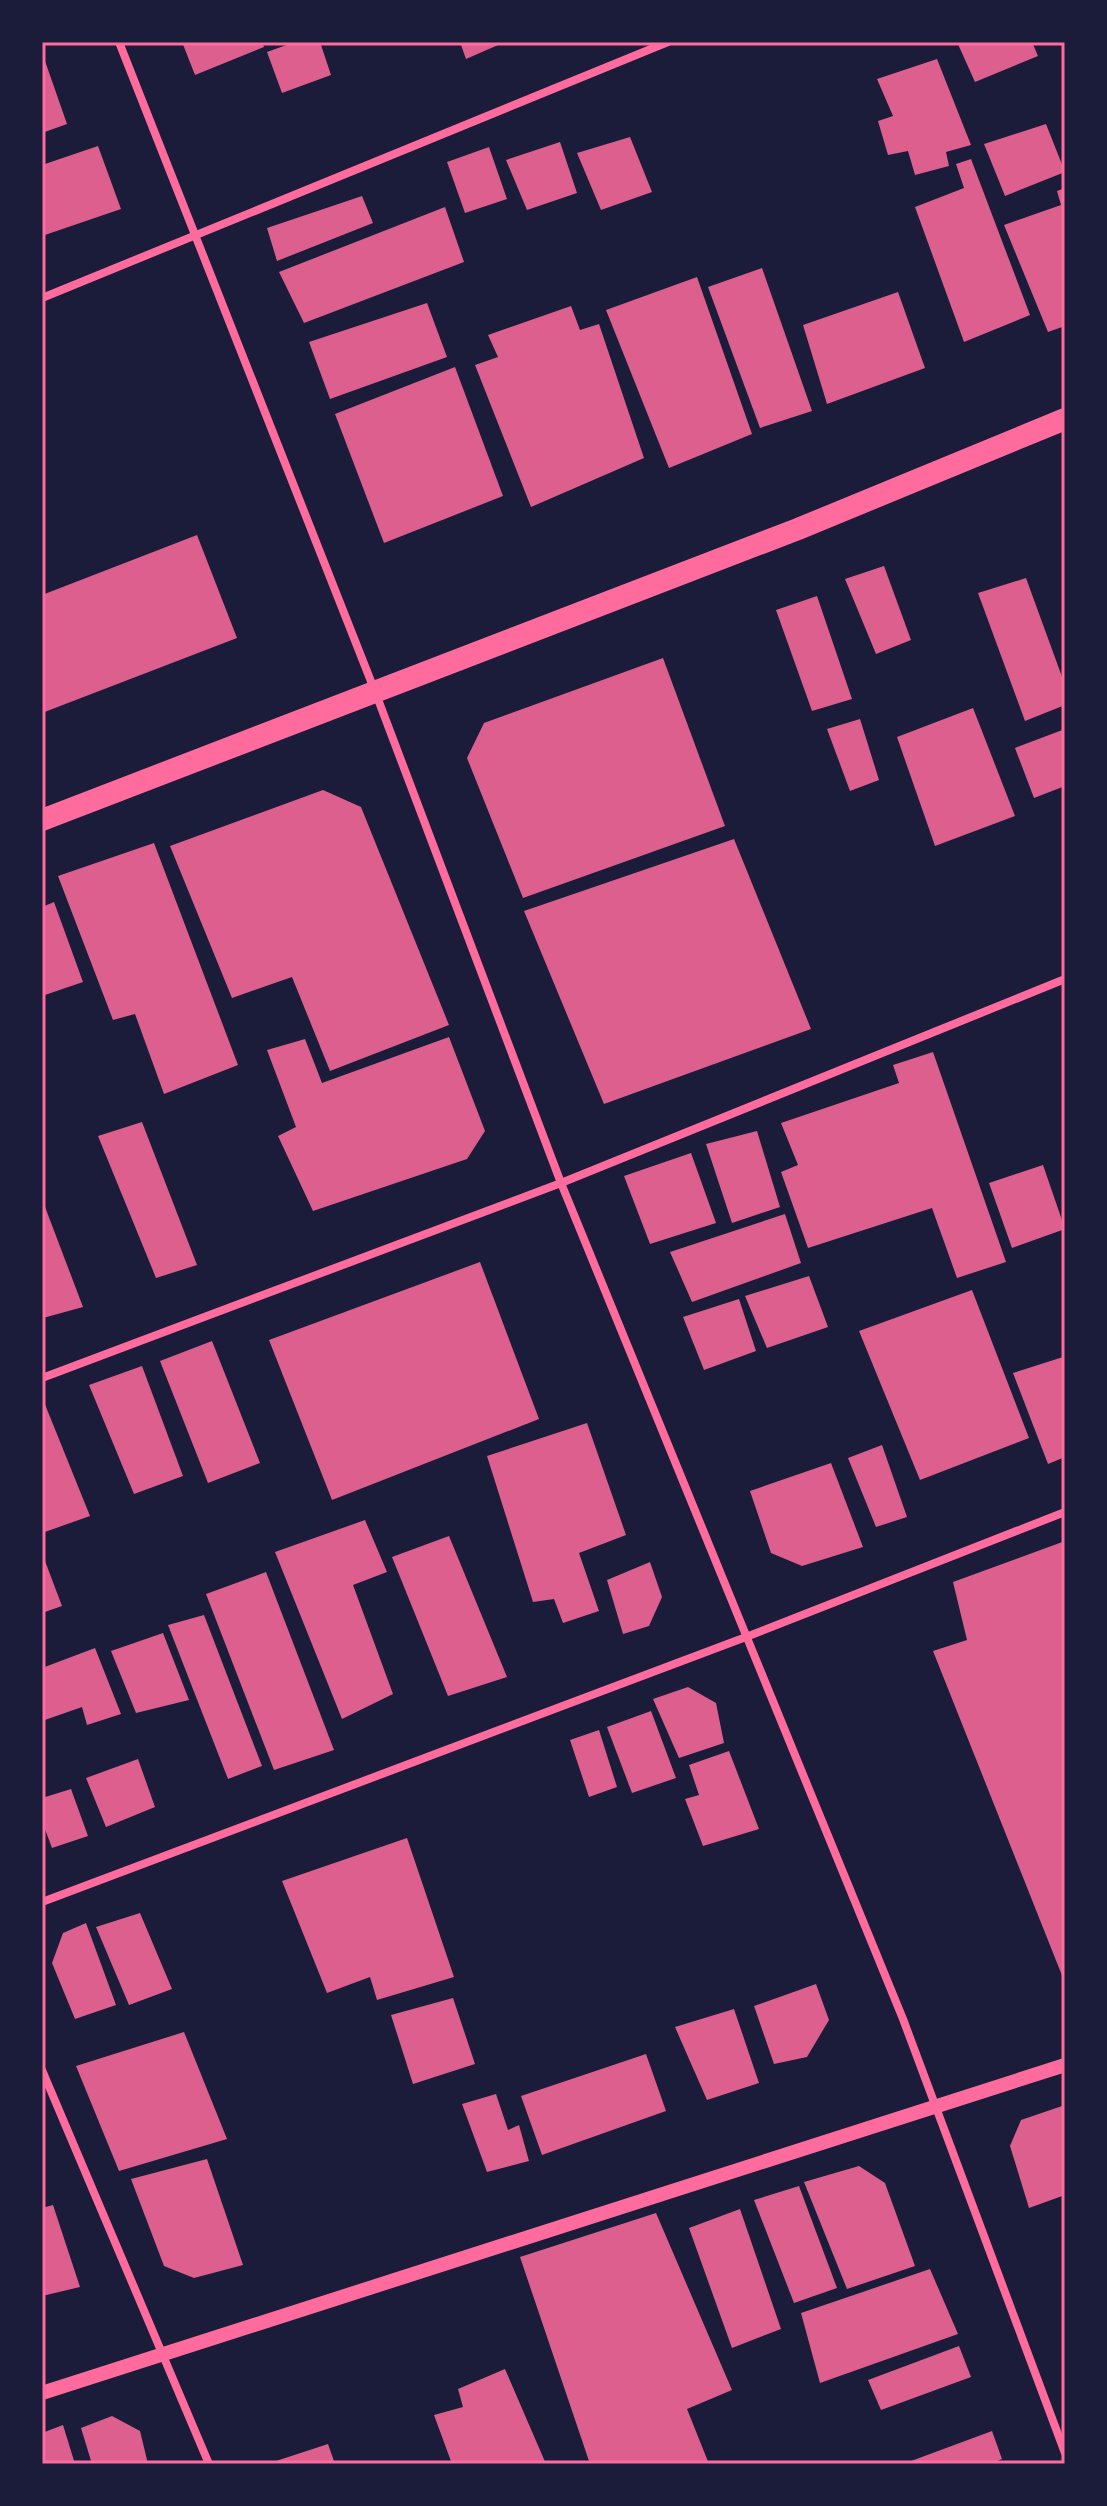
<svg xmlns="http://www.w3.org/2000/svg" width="1107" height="2506" viewBox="0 0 1107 2506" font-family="'Fira Sans',sans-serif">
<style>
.building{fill:#dd5f8e}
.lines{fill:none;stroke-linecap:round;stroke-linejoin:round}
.minor{stroke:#ff6b9d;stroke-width:8}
.tertiary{stroke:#ff6b9d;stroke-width:14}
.trunk{stroke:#ff6b9d;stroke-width:22}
.neatline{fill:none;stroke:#ff6b9d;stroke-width:3}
</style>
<rect width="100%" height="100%" fill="#1b1b3a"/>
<g class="building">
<polygon points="182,42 262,42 264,47 195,75"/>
<polygon points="295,42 320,42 331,75 282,93 267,52"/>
<polygon points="460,42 505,42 466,59"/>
<polygon points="957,42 1032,42 1038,56 975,82"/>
<polygon points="937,59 971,145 946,152 949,166 915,175 908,151 888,155 878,121 893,116 877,79"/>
<polygon points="45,61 67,124 42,133 42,62"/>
<polygon points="1046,124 1065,172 1005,196 984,144"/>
<polygon points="630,137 652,192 601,210 577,153"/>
<polygon points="560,142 577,193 527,210 506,160"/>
<polygon points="98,146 121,209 42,236 42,165"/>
<polygon points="489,147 507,199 465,213 447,162"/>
<polygon points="971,159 1030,315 964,342 915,207 964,188 956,164"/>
<polygon points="1065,188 1065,326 1048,332 1004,225 1061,205 1057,191"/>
<polygon points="362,196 373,223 277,261 267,228"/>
<polygon points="445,207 464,262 304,323 279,272"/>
<polygon points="762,268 812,411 760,428 708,287"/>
<polygon points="697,277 752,434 669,468 606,310"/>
<polygon points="898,292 925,368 827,404 803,325"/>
<polygon points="427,303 447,357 330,399 309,342"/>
<polygon points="571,306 580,330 599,324 644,458 531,507 475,365 498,357 488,335"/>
<polygon points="455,367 503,496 384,543 335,414"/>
<polygon points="197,535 237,638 42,713 42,595"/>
<polygon points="884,566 911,640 876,654 845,579"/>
<polygon points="1026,578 1065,685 1065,705 1025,721 978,593"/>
<polygon points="817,596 852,699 812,711 776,610"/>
<polygon points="663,658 725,826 523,898 467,758 484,723"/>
<polygon points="973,708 1015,816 935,846 897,737"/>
<polygon points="860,719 879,780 850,791 827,729"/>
<polygon points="1065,729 1065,786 1034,798 1015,748"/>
<polygon points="323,790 361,807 449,1025 330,1071 292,977 232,998 170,846"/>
<polygon points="734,839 811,1029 604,1104 524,911"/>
<polygon points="154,843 238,1065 164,1094 135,1014 113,1020 58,876"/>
<polygon points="54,902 83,982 42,996 42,907"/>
<polygon points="449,1037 485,1131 467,1159 313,1211 278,1136 296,1127 267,1050 305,1039 322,1083"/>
<polygon points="933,1052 1006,1262 957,1278 932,1208 808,1248 781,1172 798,1165 781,1123 899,1083 893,1065"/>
<polygon points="142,1122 197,1265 156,1278 98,1136"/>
<polygon points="757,1131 780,1207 732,1223 706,1144"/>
<polygon points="691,1153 716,1223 650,1244 624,1176"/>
<polygon points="1043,1165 1065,1229 1012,1248 989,1183"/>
<polygon points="42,1199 83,1307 43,1318 42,1315"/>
<polygon points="785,1214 801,1263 692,1302 670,1252"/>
<polygon points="480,1262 539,1419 332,1500 269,1340"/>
<polygon points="809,1276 828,1327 767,1348 745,1296"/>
<polygon points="972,1290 1029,1438 920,1480 859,1331"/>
<polygon points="739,1299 756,1351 704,1370 683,1317"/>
<polygon points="212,1341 260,1463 208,1483 160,1361"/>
<polygon points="1063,1357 1065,1457 1048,1464 1013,1373"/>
<polygon points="142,1366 183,1476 134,1494 89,1385"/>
<polygon points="42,1397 90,1516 42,1533"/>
<polygon points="587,1423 626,1535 579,1553 599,1611 563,1623 554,1599 533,1602 487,1456"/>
<polygon points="882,1445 907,1517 876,1527 848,1458"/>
<polygon points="831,1463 863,1547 802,1566 771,1553 750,1491"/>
<polygon points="365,1520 387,1572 353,1585 393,1694 342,1719 275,1552"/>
<polygon points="449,1536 507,1677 448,1696 392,1557"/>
<polygon points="1065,1541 1065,1983 933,1651 967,1640 953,1582"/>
<polygon points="42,1553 62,1606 42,1613"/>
<polygon points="650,1562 662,1597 649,1626 623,1634 607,1580"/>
<polygon points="266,1572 334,1750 274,1770 206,1594"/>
<polygon points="204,1615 262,1766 228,1779 168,1625"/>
<polygon points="163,1633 189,1700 136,1713 111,1651"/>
<polygon points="95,1648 121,1714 87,1725 82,1707 42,1721 42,1668"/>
<polygon points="688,1687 716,1703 724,1743 679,1758 653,1699"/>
<polygon points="651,1711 676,1778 632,1793 607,1727"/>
<polygon points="599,1730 617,1787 589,1797 570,1740"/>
<polygon points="729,1751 759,1829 703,1846 685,1799 699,1795 689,1765"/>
<polygon points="138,1759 155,1807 106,1827 86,1778"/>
<polygon points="71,1789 88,1836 52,1848 42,1821 42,1798"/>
<polygon points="407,1838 454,1977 377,2000 370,1977 327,1993 282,1881"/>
<polygon points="140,1913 172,1989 129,2005 96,1927"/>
<polygon points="86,1923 116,2005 75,2019 52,1963 63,1933"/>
<polygon points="816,1984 829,2020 807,2057 774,2064 754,2006"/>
<polygon points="453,1998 475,2064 413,2084 391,2015"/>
<polygon points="734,2009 759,2083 707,2100 675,2027"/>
<polygon points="184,2032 227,2139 119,2171 76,2066"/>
<polygon points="646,2054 666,2111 542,2155 521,2096"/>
<polygon points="496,2094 508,2130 519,2125 529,2161 487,2172 462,2104"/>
<polygon points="1065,2105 1065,2195 1029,2208 1010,2146 1021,2120"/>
<polygon points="207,2159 243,2265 194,2278 164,2266 131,2179"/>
<polygon points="859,2166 885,2183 915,2266 847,2289 804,2182"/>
<polygon points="799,2186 837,2288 794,2303 754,2200"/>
<polygon points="53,2205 80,2287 42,2296 42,2208"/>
<polygon points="740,2209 781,2329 732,2348 689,2228"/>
<polygon points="656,2213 732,2390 687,2409 709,2464 590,2464 520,2257"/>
<polygon points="930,2269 958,2334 820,2383 801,2313"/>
<polygon points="959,2346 971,2377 881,2410 868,2380"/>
<polygon points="505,2369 546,2464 452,2464 434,2415 463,2407 458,2389"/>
<polygon points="112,2416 140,2431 148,2464 92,2464 81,2428"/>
<polygon points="63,2425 75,2464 42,2464 42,2433"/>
<polygon points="992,2431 1002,2459 990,2464 903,2464"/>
<polygon points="328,2444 335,2464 270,2464 270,2463"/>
</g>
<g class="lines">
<g class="minor">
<polyline points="119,42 376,694 561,1183 903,2019 1065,2453"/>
<polyline points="42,298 668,42"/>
<polyline points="42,1378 561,1183 1065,979"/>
<polyline points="42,1902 746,1637 1065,1512"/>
<polyline points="42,2070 209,2464"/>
</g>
<polyline class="tertiary" points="42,2393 1065,2065"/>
<polyline class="trunk" points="42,820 798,529 1065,419"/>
</g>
<rect width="1107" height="2506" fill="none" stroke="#1b1b3a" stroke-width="88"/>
<rect x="44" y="44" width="1019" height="2418" class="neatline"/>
</svg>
